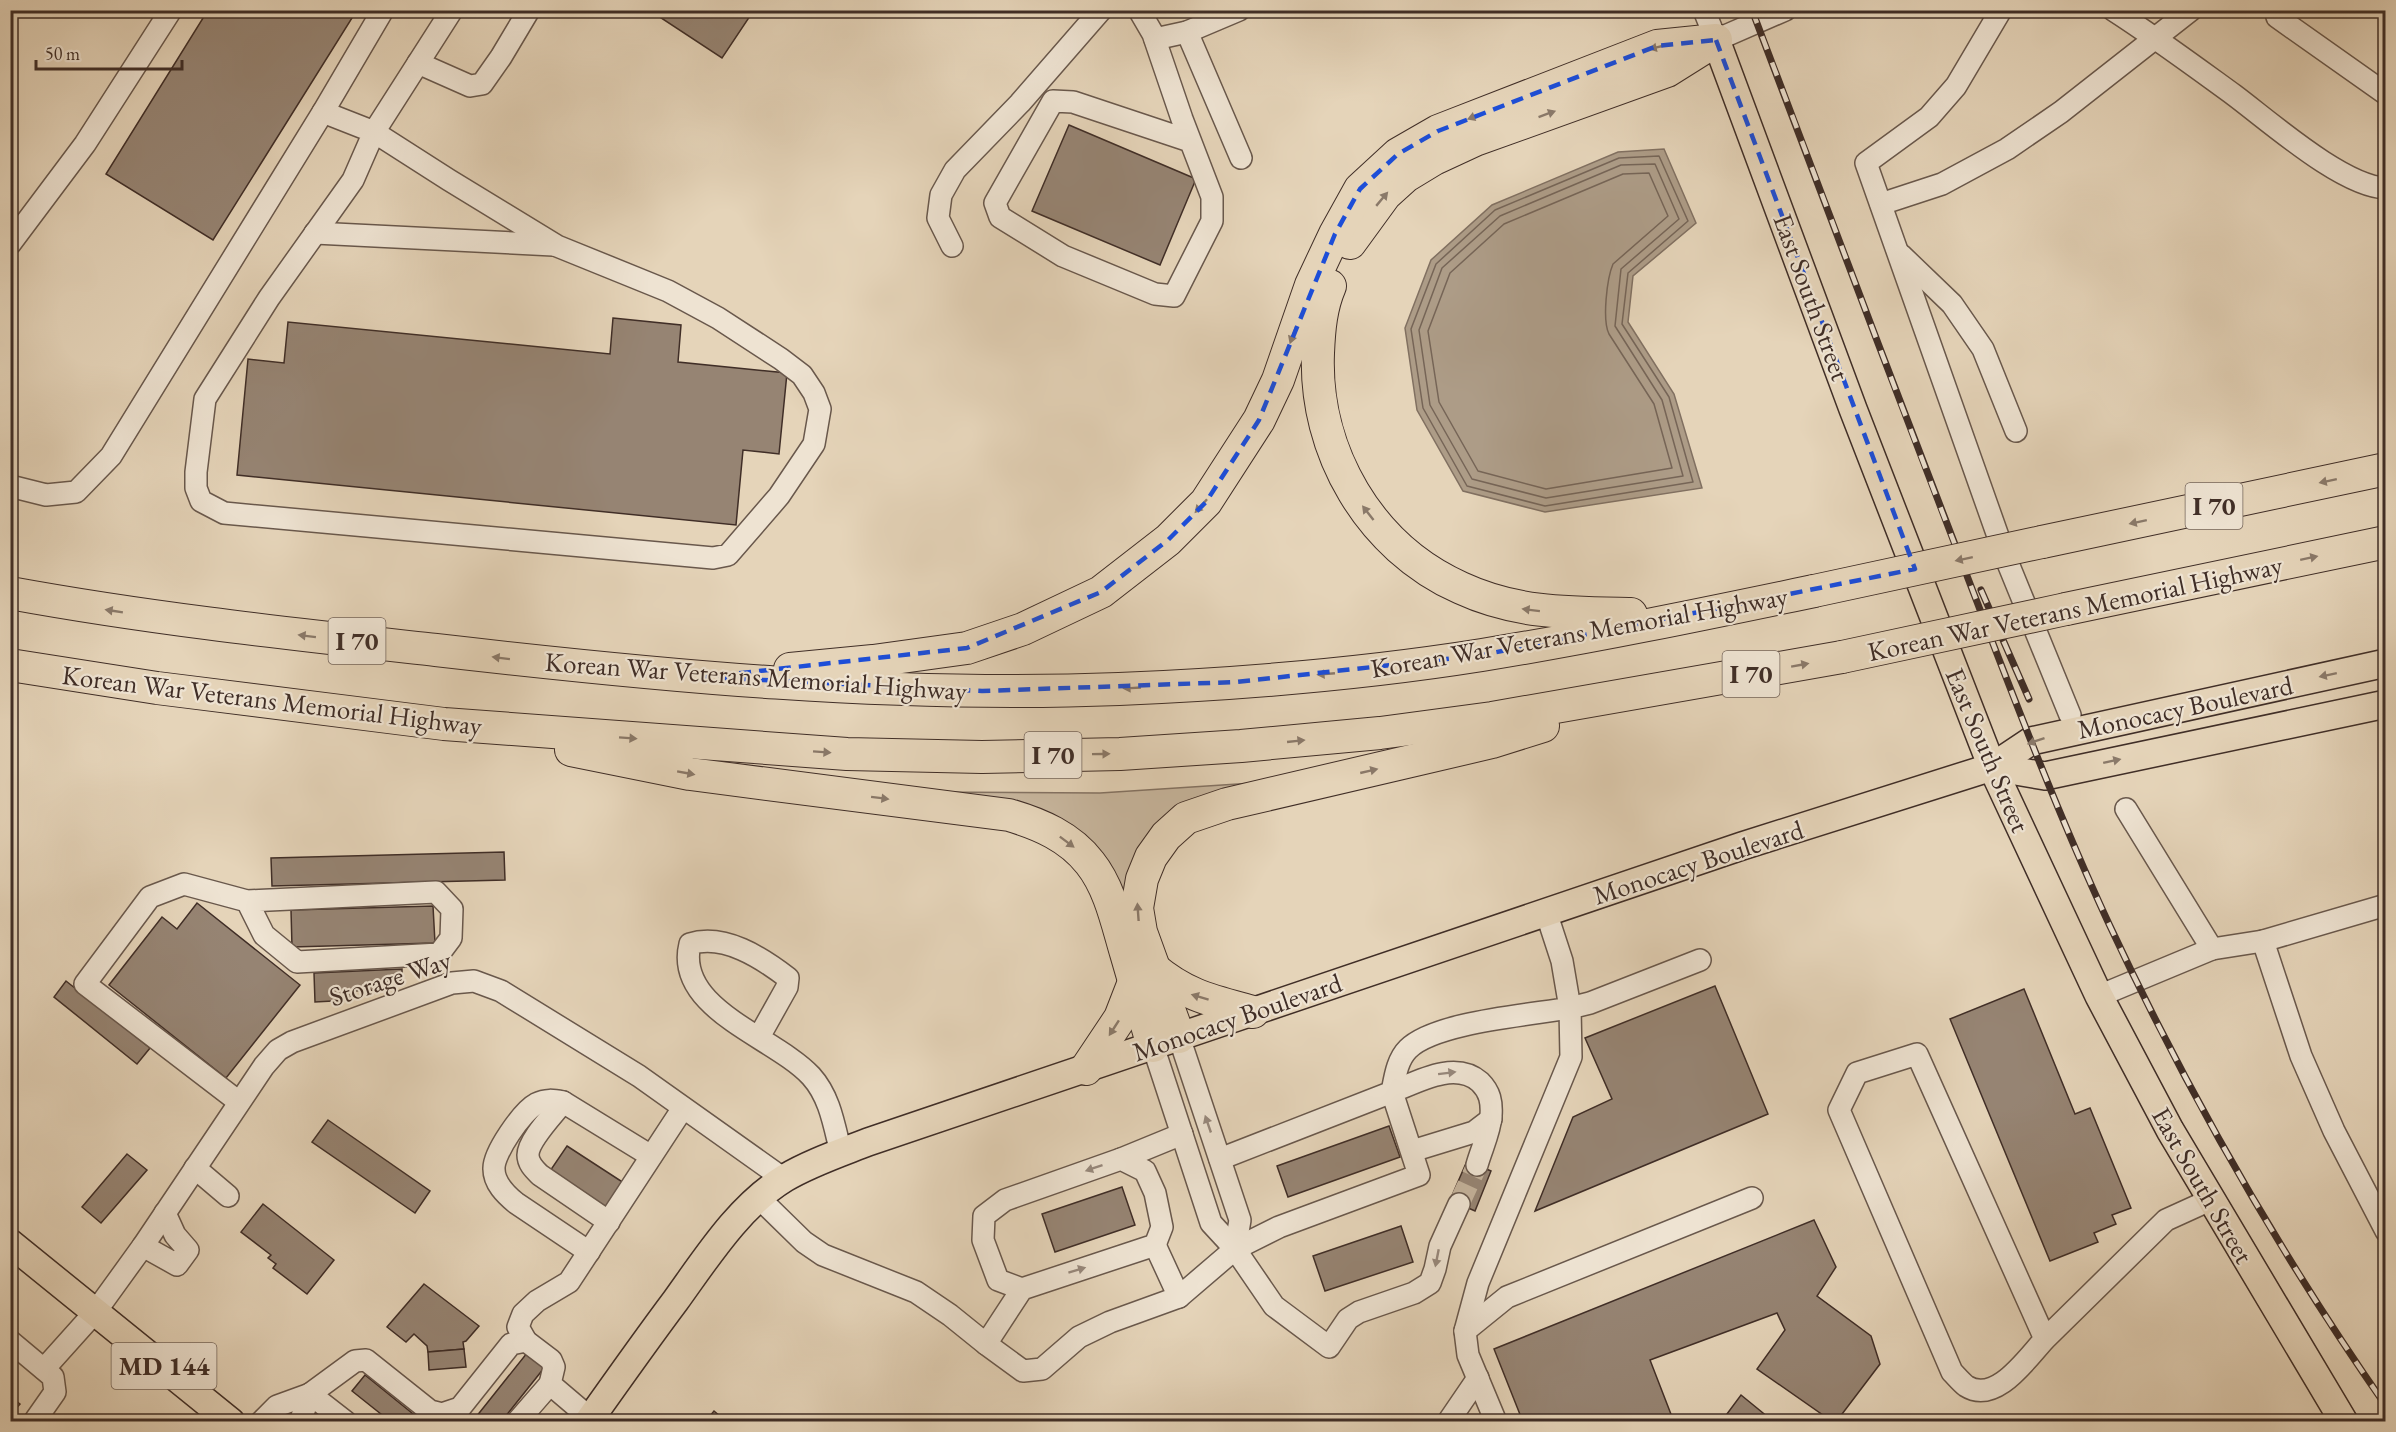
<svg xmlns="http://www.w3.org/2000/svg" width="2396" height="1432" viewBox="0 0 2396 1432" font-family="'EB Garamond',serif">
<style>
.green{fill:#c9b8a0;stroke:#847364;stroke-width:1.5}
.water{fill:#ad9c87;stroke:#817061;stroke-width:1.5}
.lines{fill:none;stroke-linecap:round;stroke-linejoin:round}
.shore{stroke:#766557;stroke-width:1.5}
.building{fill:#968473;stroke:#402e27;stroke-width:1.5}
.minor-tunnel{stroke:#c4b39c;stroke-width:21;stroke-dasharray:21 10;stroke-linecap:butt}
.minor-casing{stroke:#69584c;stroke-width:24}
.major-casing{stroke:#402e27;stroke-width:30}
.highway-casing{stroke:#402e27;stroke-width:34}
.minor{stroke:#eee3d2;stroke-width:21}
.major{stroke:#e5d4b9;stroke-width:27}
.highway{stroke:#e5d4b9;stroke-width:32}
.rail-casing{stroke:#402e27;stroke-width:7}
.rail{stroke:#eee3d2;stroke-width:4.5;stroke-dasharray:14;stroke-linecap:butt}
.highway-bridge-casing{stroke:#402e27;stroke-width:34;stroke-linecap:butt}
.highway-bridge{stroke:#e5d4b9;stroke-width:32}
.oneway{fill:#8a7969}
.oneway2{fill:#97887c}
.marked{fill:none;stroke:#1d4ed8;stroke-width:4.5;stroke-dasharray:12 8;stroke-linejoin:round}
.labels{text-anchor:middle;dominant-baseline:central;stroke-width:4.5;stroke-linejoin:round;paint-order:stroke}
.shield{fill:#eee3d2;stroke:#74645a;stroke-width:1.5}
.shield-label{font-size:26px;font-weight:bold;fill:#402e27}
.street-label{font-size:27px;fill:#402e27;stroke:#eee3d2}
</style>
<rect width="100%" height="100%" fill="#e5d4b9"/>
<filter id="stains"><feTurbulence type="fractalNoise" baseFrequency=".00333" numOctaves="4"/><feColorMatrix values="0 0 0 0 .2 0 0 0 0 .09 0 0 0 0 .02 0 0 0 .5 -.17"/></filter>
<radialGradient id="worn" r=".72"><stop offset=".6" stop-color="#630" stop-opacity="0"/><stop offset="1" stop-color="#630" stop-opacity=".3"/></radialGradient>
<polygon class="green" points="1282,781 1223,793 1124,896 1105,866 920,792 1100,793"/>
<polygon class="water" points="1664,149 1696,223 1633,276 1628,322 1674,394 1702,488 1545,512 1463,491 1417,410 1405,328 1431,260 1492,205 1618,152"/>
<g class="lines">
<g class="shore">
<polygon points="1659,156 1688,221 1628,273 1622,324 1669,397 1693,482 1545,506 1467,486 1423,408 1411,329 1436,264 1495,210 1619,158"/>
<polygon points="1655,164 1679,219 1621,269 1615,326 1662,400 1683,476 1546,498 1472,479 1430,405 1419,330 1442,268 1500,216 1621,165"/>
<path d="M1649 173 1668 216 1613 264C1607 278 1602 320 1609 334L1654 404 1672 468 1546 489 1478 471 1439 402 1428 331 1450 273 1504 224 1623 174Z"/>
</g>
</g>
<g class="building">
<polygon points="208,10 357,10 213,240 106,174"/>
<polygon points="649,10 754,10 722,58"/>
<polygon points="1069,125 1196,179 1160,265 1032,211"/>
<polygon points="613,318 681,325 678,362 787,373 779,454 743,450 736,525 237,475 248,359 284,363 288,322 610,354"/>
<polygon points="504,852 505,880 272,886 271,858"/>
<polygon points="197,903 300,985 226,1078 109,985 162,917 177,929"/>
<polygon points="433,906 435,943 292,947 291,910"/>
<polygon points="402,969 402,980 376,982 376,990 351,991 351,1000 315,1002 314,973"/>
<polygon points="66,981 150,1048 137,1064 54,997"/>
<polygon points="1715,986 1768,1114 1535,1211 1573,1117 1612,1099 1585,1038"/>
<polygon points="2024,989 2075,1114 2090,1108 2131,1208 2112,1215 2116,1224 2094,1233 2098,1242 2050,1261 1950,1019"/>
<polygon points="328,1120 430,1191 415,1213 312,1142"/>
<polygon points="1389,1126 1400,1157 1288,1197 1277,1166"/>
<polygon points="567,1146 624,1183 607,1208 550,1171"/>
<polygon points="127,1154 147,1170 101,1223 82,1207"/>
<polygon points="1467,1161 1491,1171 1475,1211 1450,1200"/>
<polygon points="1122,1187 1135,1225 1055,1252 1042,1214"/>
<polygon points="263,1204 334,1260 307,1294 273,1268 276,1264 268,1258 271,1255 241,1232"/>
<polygon points="1814,1220 1836,1267 1817,1296 1871,1336 1880,1364 1836,1422 1833,1422 1757,1369 1785,1330 1777,1313 1650,1360 1674,1422 1523,1422 1494,1349"/>
<polygon points="1401,1226 1413,1262 1325,1291 1313,1256"/>
<polygon points="424,1284 479,1326 466,1341 463,1342 464,1349 428,1352 427,1346 414,1334 406,1342 387,1327"/>
<polygon points="464,1349 466,1367 429,1370 428,1352"/>
<polygon points="527,1353 544,1368 501,1422 472,1422"/>
<polygon points="365,1375 423,1422 391,1422 352,1391"/>
<polygon points="1741,1395 1774,1422 1721,1422"/>
<polygon points="10,1396 20,1404 10,1415"/>
<polygon points="714,1411 727,1422 705,1422"/>
</g>
<g class="lines">
<polyline class="minor-tunnel" points="1459,1204 1477,1165"/>
<g class="minor-casing">
<g id="minor">
<polyline points="383,10 323,112 374,132 449,180 557,246 668,291 718,318 781,359 802,375 814,393 820,409 814,444 779,496 728,555 713,558 224,513 201,501 196,488 196,472 205,399 269,298 353,180 374,132 452,10"/>
<polyline points="1139,10 1153,34 1182,119 1212,197 1212,221 1174,296 1155,294 1063,256 1000,217 995,203 1053,101 1073,102 1190,141"/>
<polyline points="1704,10 1716,40 1785,10"/>
<polyline points="2001,10 1956,86 1929,117 1866,163 2005,556 2070,715"/>
<path d="M2113 10C2155 37 2194 66 2234 95 2269 121 2343 187 2386 188"/>
<polyline points="2277,17 2386,94"/>
<polyline points="1187,32 1241,158"/>
<polyline points="1155,39 1187,32 1239,10"/>
<polyline points="418,63 470,86 482,84 501,57 529,10"/>
<polyline points="1881,204 1942,184 2007,149 2061,112 2191,10"/>
<polyline points="315,233 553,245"/>
<polyline points="10,244 85,144 171,10"/>
<polyline points="952,246 938,218 941,195 955,170 1020,103 1101,10"/>
<polyline points="1901,255 1952,304 1983,349 2016,431"/>
<polyline points="10,486 46,495 76,492 111,456 323,112"/>
<polyline points="2126,809 2212,949"/>
<polyline points="2263,941 2301,1056 2334,1131 2386,1231"/>
<polyline points="2099,996 2212,949 2263,941 2386,905"/>
<path d="M759 1037 787 987 788 978C762 958 724 933 690 944 674 1009 775 1037 811 1076 830 1097 834 1125 841 1153"/>
<polyline points="1179,1037 1240,1220 1235,1249"/>
<polyline points="1153,1046 1211,1223 1235,1249 1274,1306 1329,1347 1348,1319 1359,1312 1414,1293 1430,1283 1435,1269 1440,1246 1459,1204"/>
<polyline points="239,1102 85,984 150,897 184,884 247,901 264,935 297,962 439,954 451,938 452,909 436,892 247,901"/>
<path d="M563 1102C554 1114 528 1140 528 1155 528 1164 535 1170 540 1175L609 1222"/>
<polyline points="1412,1151 1474,1132 1491,1119"/>
<polyline points="1121,1159 1182,1134"/>
<path d="M1220 1159 1392 1092C1395 1077 1397 1060 1408 1049 1435 1022 1530 1015 1570 1008L1562 961 1546 912"/>
<polyline points="195,1168 228,1196"/>
<polyline points="759,1198 804,1242 823,1255 916,1292 950,1315 986,1344 1022,1289 1155,1245 1162,1227 1155,1193 1145,1171 1121,1159 1005,1200 984,1216 983,1240 998,1280 1022,1289"/>
<polyline points="1155,1245 1179,1297"/>
<polyline points="143,1246 177,1265 188,1250 175,1235 165,1213"/>
<path d="M589 1252 516 1203C505 1194 494 1183 494 1169 493 1153 523 1111 536 1104 546 1099 553 1100 563 1102L651 1156"/>
<polyline points="1465,1331 1507,1297 1752,1198"/>
<path d="M2045 1339C2027 1358 1996 1405 1966 1386 1961 1382 1956 1376 1952 1372L1839 1110 1857 1073 1917 1054 2045 1339 2166 1220 2210 1200"/>
<polyline points="10,1341 53,1377 55,1392 34,1422"/>
<path d="M986 1344 1023 1371 1042 1369 1079 1337 1110 1322 1179 1297 1235 1249 1279 1227 1419 1175 1392 1092C1417 1082 1455 1060 1480 1082 1490 1092 1492 1102 1491 1116 1490 1132 1481 1150 1477 1165"/>
<polyline points="44,1369 96,1311 143,1246 264,1066 278,1050 292,1042 452,983 474,981 501,991 639,1076 784,1179"/>
<polyline points="310,1394 346,1422"/>
<polyline points="590,1418 550,1384 554,1367 551,1360 526,1341 518,1327 523,1314 537,1301 569,1282 683,1108"/>
<polyline points="261,1422 277,1406 310,1394 355,1361 366,1360 430,1411 442,1414 460,1408 511,1344 526,1341"/>
<polyline points="300,1422 310,1394"/>
<polyline points="517,1422 550,1384"/>
<polyline points="1448,1422 1478,1378"/>
<polyline points="1496,1422 1468,1355 1465,1331 1478,1283 1571,1057 1570,1008 1590,1003 1700,960"/>
</g>
</g>
<g class="major-casing">
<g id="major">
<polyline points="1716,40 1853,409 1992,767 2099,996 2170,1130 2344,1422"/>
<polyline points="1992,767 2045,776 2386,704"/>
<polyline points="10,1243 231,1422"/>
<path d="M588 1422C617 1381 646 1340 676 1300 707 1257 739 1206 785 1178 810 1163 840 1153 868 1142L1742 846 1992 767 2031 741 2386 663"/>
</g>
</g>
<g class="highway-casing">
<g id="highway">
<polyline points="1350,243 1385,195 1406,176 1434,159 1475,140 1667,71 1710,44"/>
<path d="M1330 286C1321 307 1319 329 1318 353 1314 451 1369 547 1461 588 1517 614 1571 613 1631 614"/>
<polyline points="2042,542 2386,469"/>
<path d="M10 593C152 619 293 634 436 650 662 676 890 698 1119 689 1240 684 1362 674 1482 655 1593 637 1704 614 1814 591"/>
<polyline points="2066,609 2386,542"/>
<polyline points="10,665 157,688 444,724 847,754 982,757 1120,754 1241,746 1380,733 1492,718 1842,657"/>
<polyline points="790,669 873,661 967,648 1023,629 1101,592 1168,540 1206,502 1259,420 1278,380 1311,285 1335,234 1360,189 1398,154 1438,131 1657,46 1716,40"/>
<path d="M571 750 690 774 1009 815C1040 824 1070 837 1090 863 1110 888 1117 923 1126 953 1135 984 1144 1015 1153 1046"/>
<path d="M1153 968C1186 996 1213 1001 1253 1012"/>
<polyline points="1179,1037 1141,932 1137,908 1142,879 1151,857 1166,836 1186,818 1227,804 1492,742 1543,726"/>
<polyline points="1086,1069 1120,1018 1134,982"/>
</g>
</g>
<use href="#minor" class="minor"/>
<use href="#major" class="major"/>
<use href="#highway" class="highway"/>
<g class="rail-casing">
<g id="rail">
<path d="M1752 10C1825 201 1895 391 1969 581 2013 696 2057 812 2109 924 2187 1091 2280 1254 2386 1406"/>
<polyline points="1981,590 2029,699"/>
</g>
</g>
<use href="#rail" class="rail"/>
<g class="highway-bridge-casing">
<g id="highway-bridge">
<polyline points="1814,591 2042,542"/>
<polyline points="1842,657 2066,609"/>
</g>
</g>
<use href="#highway-bridge" class="highway-bridge"/>
</g>
<defs><path id="oneway-solid" d="M-6-.8H1V-3.2L6.5 0L1 3.2V.8H-6Z" transform="scale(1.5)"/></defs>
<g class="oneway">
<use href="#oneway-solid" transform="translate(1658 47) rotate(167)"/>
<use href="#oneway-solid" transform="translate(1547 114) rotate(-20)"/>
<use href="#oneway-solid" transform="translate(1476 116) rotate(159)"/>
<use href="#oneway-solid" transform="translate(1382 199) rotate(-50)"/>
<use href="#oneway-solid" transform="translate(1293 335) rotate(110)"/>
<use href="#oneway-solid" transform="translate(2328 481) rotate(168)"/>
<use href="#oneway-solid" transform="translate(1201 506) rotate(132)"/>
<use href="#oneway-solid" transform="translate(1368 513) rotate(-128)"/>
<use href="#oneway-solid" transform="translate(2138 522) rotate(168)"/>
<use href="#oneway-solid" transform="translate(2309 558) rotate(-12)"/>
<use href="#oneway-solid" transform="translate(1964 559) rotate(168)"/>
<use href="#oneway-solid" transform="translate(1531 610) rotate(-173)"/>
<use href="#oneway-solid" transform="translate(114 611) rotate(-171)"/>
<use href="#oneway-solid" transform="translate(307 636) rotate(-173)"/>
<use href="#oneway-solid" transform="translate(501 658) rotate(-173)"/>
<use href="#oneway-solid" transform="translate(1800 665) rotate(-10)"/>
<use href="#oneway-solid" transform="translate(1326 674) rotate(175)"/>
<use href="#oneway-solid" transform="translate(2328 675) rotate(168)"/>
<use href="#oneway-solid" transform="translate(1132 688) rotate(177)"/>
<use href="#oneway-solid" transform="translate(628 738) rotate(4)"/>
<use href="#oneway-solid" transform="translate(1296 741) rotate(-6)"/>
<use href="#oneway-solid" transform="translate(2036 741) rotate(161)"/>
<use href="#oneway-solid" transform="translate(822 752) rotate(4)"/>
<use href="#oneway-solid" transform="translate(1101 754) rotate(-1)"/>
<use href="#oneway-solid" transform="translate(2112 761) rotate(-12)"/>
<use href="#oneway-solid" transform="translate(1369 771) rotate(-13)"/>
<use href="#oneway-solid" transform="translate(686 773) rotate(10)"/>
<use href="#oneway-solid" transform="translate(880 798) rotate(7)"/>
<use href="#oneway-solid" transform="translate(1067 842) rotate(37)"/>
<use href="#oneway-solid" transform="translate(1138 912) rotate(-94)"/>
<use href="#oneway-solid" transform="translate(1200 997) rotate(-163)"/>
<use href="#oneway-solid" transform="translate(1114 1028) rotate(123)"/>
</g>
<g class="oneway2">
<use href="#oneway-solid" transform="translate(1447 1073) rotate(-7)"/>
<use href="#oneway-solid" transform="translate(1208 1124) rotate(-109)"/>
<use href="#oneway-solid" transform="translate(1094 1168) rotate(161)"/>
<use href="#oneway-solid" transform="translate(1437 1258) rotate(101)"/>
<use href="#oneway-solid" transform="translate(1077 1270) rotate(-17)"/>
</g>
<path class="marked" d="M1716 40 1915 569 1482 655 1236 682 982 691 705 677 967 648 1101 592 1168 540 1206 502 1259 420 1335 234 1360 189 1398 154 1438 131 1657 46Z"/>
<g class="labels">
<g class="shield">
<rect x="2185.5" y="483" width="57" height="46" rx="4.5"/>
<rect x="328.5" y="618" width="57" height="46" rx="4.5"/>
<rect x="1722.5" y="651" width="57" height="46" rx="4.5"/>
<rect x="1024.5" y="732" width="57" height="46" rx="4.5"/>
<rect x="111.5" y="1343" width="105" height="46" rx="4.5"/>
</g>
<g class="shield-label">
<text x="2214" y="506">I 70</text>
<text x="357" y="641">I 70</text>
<text x="1751" y="674">I 70</text>
<text x="1053" y="755">I 70</text>
<text x="164" y="1366">MD 144</text>
</g>
<g class="street-label">
<text transform="translate(1812 297) rotate(70)">East South Street</text>
<text transform="translate(2075 608) rotate(-12)">Korean War Veterans Memorial Highway</text>
<text transform="translate(1579 632) rotate(-10)">Korean War Veterans Memorial Highway</text>
<text transform="translate(756 676) rotate(4)">Korean War Veterans Memorial Highway</text>
<text transform="translate(272 700) rotate(7)">Korean War Veterans Memorial Highway</text>
<text transform="translate(2185 707) rotate(-12)">Monocacy Boulevard</text>
<text transform="translate(1988 750) rotate(67)">East South Street</text>
<text transform="translate(1698 862) rotate(-18)">Monocacy Boulevard</text>
<text transform="translate(390 978) rotate(-18)">Storage Way</text>
<text transform="translate(1237 1017) rotate(-19)">Monocacy Boulevard</text>
<text transform="translate(2203 1185) rotate(60)">East South Street</text>
</g>
</g>
<rect width="2396" height="1432" fill="none" stroke="#e5d4b9" stroke-width="36"/>
<rect x="12" y="12" width="2372" height="1408" fill="none" stroke="#402e27" stroke-width="3"/>
<rect x="18" y="18" width="2360" height="1396" fill="none" stroke="#402e27" stroke-width="1.5"/>
<path d="M36 60v9h146v-9" fill="none" stroke="#402e27" stroke-width="3"/>
<text x="45" y="60" font-size="18" fill="#402e27" stroke="#eee3d2" stroke-width="4.5" paint-order="stroke">50 m</text>
<rect width="100%" height="100%" filter="url(#stains)"/>
<rect width="100%" height="100%" fill="url(#worn)"/>
</svg>
